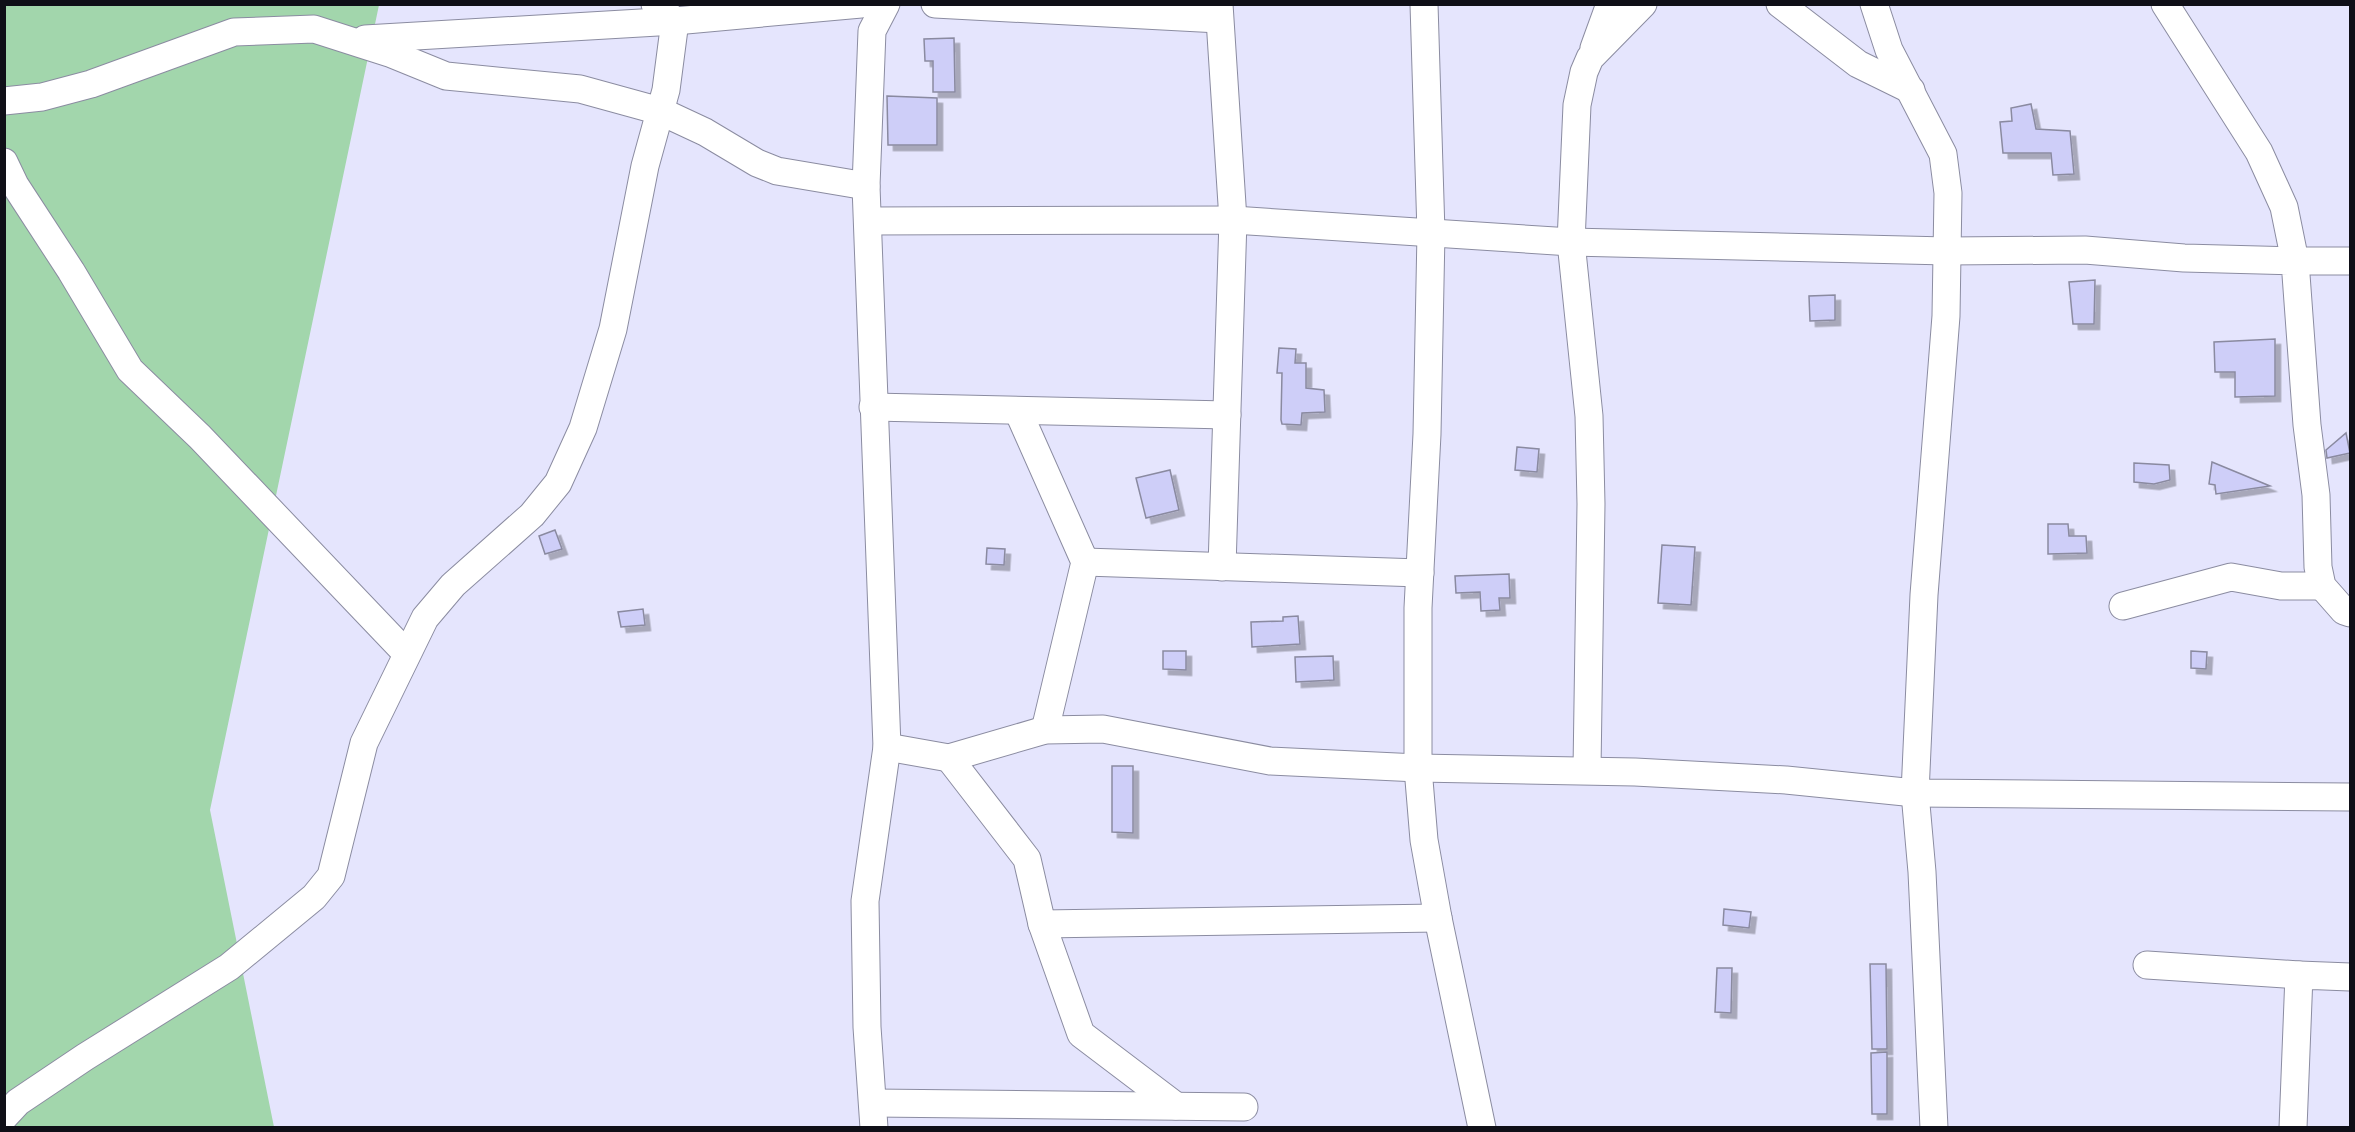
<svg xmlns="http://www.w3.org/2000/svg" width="2355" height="1132" viewBox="0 0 2355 1132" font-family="Figtree,sans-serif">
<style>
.green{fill:#a2d6ac}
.building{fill:#cecef8;stroke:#8a8aa0;stroke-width:1.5;filter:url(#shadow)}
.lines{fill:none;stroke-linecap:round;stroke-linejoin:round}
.minor-casing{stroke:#8b8ca1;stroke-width:29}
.minor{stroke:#fff;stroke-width:27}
</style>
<defs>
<filter id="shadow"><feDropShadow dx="5.5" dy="5.5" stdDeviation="0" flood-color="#0004"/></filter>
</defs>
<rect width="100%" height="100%" fill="#e5e5fd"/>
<polygon class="green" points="5,5 379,5 210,810 274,1127 5,1128"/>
<g class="building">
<polygon points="954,38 955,92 933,92 933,61 925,61 924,39"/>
<polygon points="887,96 937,98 937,145 888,145"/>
<polygon points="2031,104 2036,129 2070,131 2074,174 2053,175 2051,153 2003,153 2000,122 2012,121 2011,108"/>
<polygon points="2095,280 2094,324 2073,324 2069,282"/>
<polygon points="1835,295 1835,320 1810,321 1809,296"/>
<polygon points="2275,339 2275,396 2235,397 2235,372 2215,372 2214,342"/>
<polygon points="1279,348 1296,349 1295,363 1306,363 1306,388 1324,390 1325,412 1302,413 1301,425 1282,424 1281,420 1282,373 1277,373"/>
<polygon points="2346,433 2350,453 2327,458 2326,450"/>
<polygon points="1517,447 1539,449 1537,472 1515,470"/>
<polygon points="2212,462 2270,486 2216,494 2215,485 2209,484"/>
<polygon points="2134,463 2169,465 2170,480 2154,484 2134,482"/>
<polygon points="1170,470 1179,510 1146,518 1136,478"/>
<polygon points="2048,524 2068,524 2069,536 2086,536 2087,553 2048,554"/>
<polygon points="555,530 562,549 545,554 539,536"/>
<polygon points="1662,545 1695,547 1691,605 1658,603"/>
<polygon points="987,548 1005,549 1004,565 986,564"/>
<polygon points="1509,574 1510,598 1499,598 1500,610 1481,611 1480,592 1456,593 1455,576"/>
<polygon points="643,609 645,625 621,627 618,612"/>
<polygon points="1298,616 1300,644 1252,647 1251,622 1283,621 1283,617"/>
<polygon points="1163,651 1186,651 1186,670 1163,669"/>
<polygon points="2191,651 2207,652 2206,669 2191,668"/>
<polygon points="1333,656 1334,680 1296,682 1295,657"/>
<polygon points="1112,766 1133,766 1133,833 1112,832"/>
<polygon points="1724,909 1751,912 1749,928 1723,925"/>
<polygon points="1870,964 1886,964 1887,1049 1872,1049"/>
<polygon points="1717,968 1732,968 1731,1013 1715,1012"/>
<polygon points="1887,1052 1887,1114 1872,1114 1871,1053"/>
</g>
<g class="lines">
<g class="minor-casing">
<g id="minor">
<polyline points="935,4 1219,19"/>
<polyline points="1219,4 1233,220 1222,567"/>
<polyline points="1424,4 1431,233 1427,434 1418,608 1418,768 1424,840 1438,918 1482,1128"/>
<polyline points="1780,4 1858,64 1911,90"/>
<polyline points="1874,4 1889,50 1943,154 1948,193 1946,316 1924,595 1915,793 1922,872 1934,1128"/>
<polyline points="2165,4 2259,152 2284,207 2295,261 2350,261"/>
<polyline points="365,39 675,21 861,4"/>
<polyline points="1594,48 1610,4"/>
<polyline points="4,101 42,97 91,84 234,32 314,29 392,54 446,76 580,89 660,111 705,132 757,163 777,171 866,186"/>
<polyline points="4,162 15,185 71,271 130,370 200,437 406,653"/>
<polyline points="868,221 1233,220 1571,242 1947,251 2085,250 2184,258 2295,261 2307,425 2316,495 2318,567 2322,586 2344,611 2350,613"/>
<polyline points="873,407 1227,415"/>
<polyline points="1018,411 1085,562 1045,730"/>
<polyline points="1085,562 1420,573"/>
<polyline points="2123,606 2231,577 2281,586 2322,586"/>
<polyline points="887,747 949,758 1045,730 1103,729 1270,761 1418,768 1635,772 1786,780 1915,793 2350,797"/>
<polyline points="949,758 1027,859 1042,924 1081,1034 1176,1106"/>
<polyline points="1587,770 1591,504 1589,416 1571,242 1577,105 1584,72 1590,58 1643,4"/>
<polyline points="1042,924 1438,918"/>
<polyline points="2147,965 2299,975"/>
<polyline points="873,1103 1244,1107"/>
<polyline points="4,1117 18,1102 85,1057 229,967 314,897 331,876 364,743 425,618 453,585 532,515 558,483 583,428 613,329 645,166 666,90 675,21 655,4"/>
<polyline points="874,1128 867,1027 865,901 887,747 866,186 872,31 886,4"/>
<polyline points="2293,1128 2299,975 2350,977"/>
</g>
</g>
<use href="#minor" class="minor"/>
</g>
<rect width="2355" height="1132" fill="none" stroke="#0f0f17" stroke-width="12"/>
</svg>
